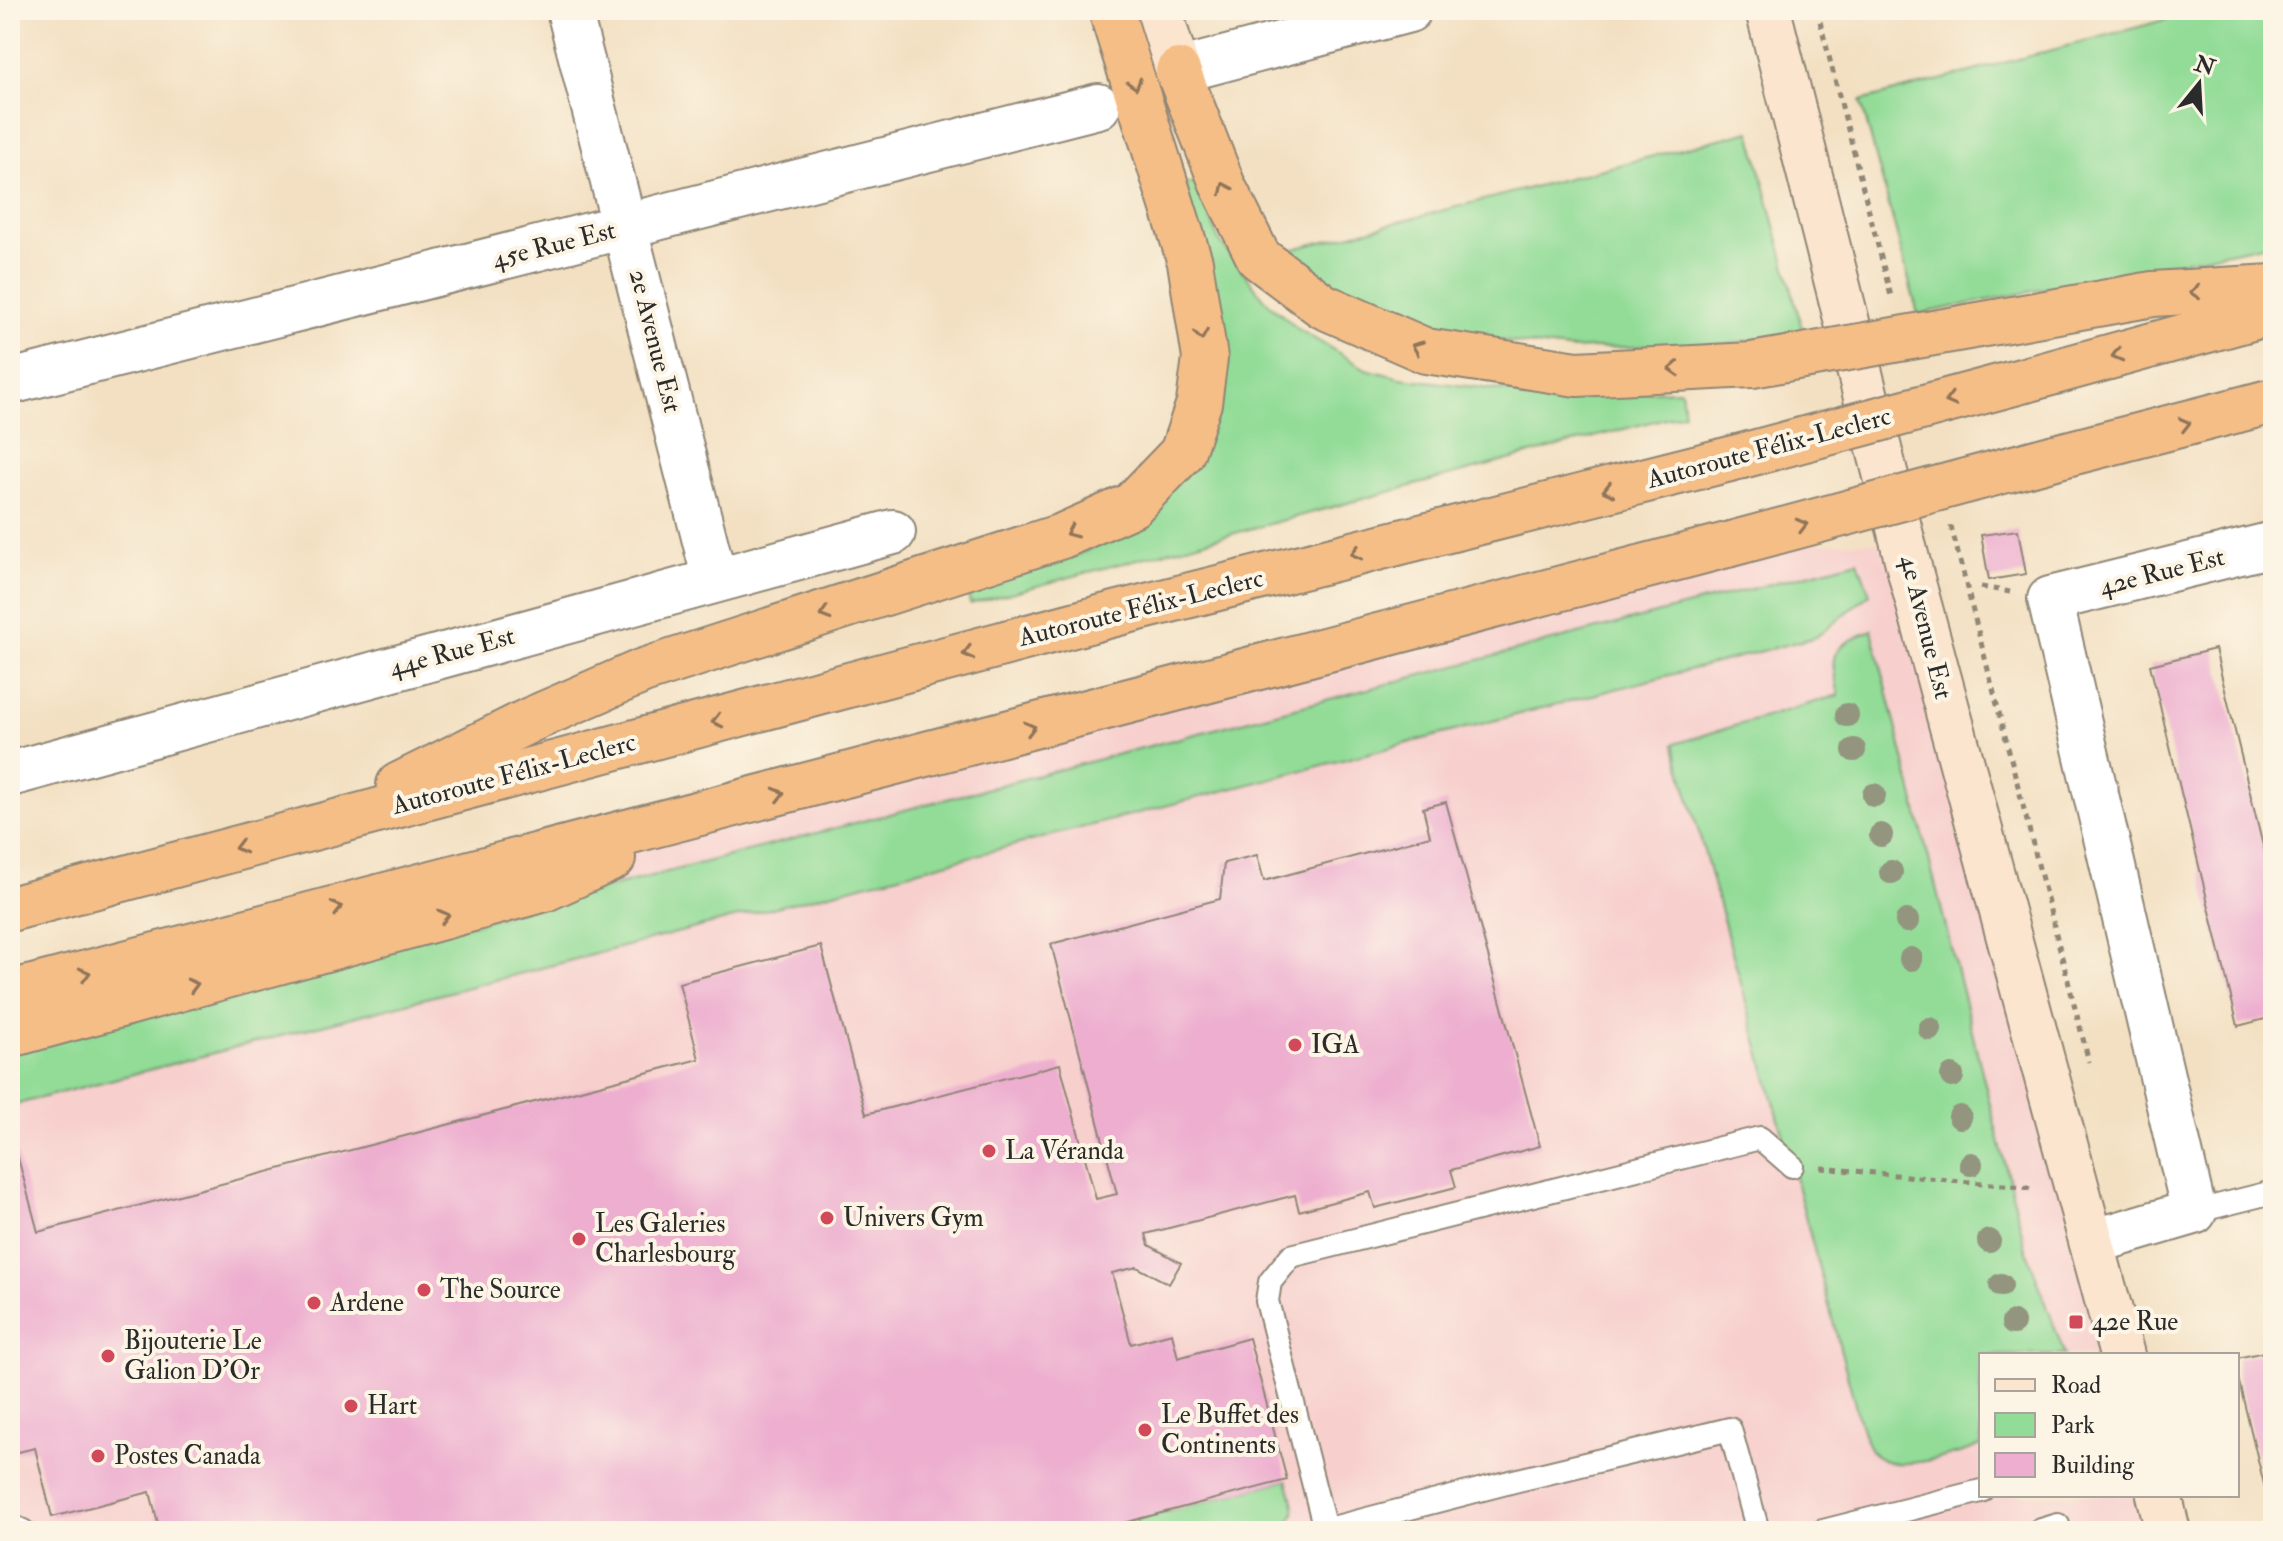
<svg xmlns="http://www.w3.org/2000/svg" width="2283" height="1541" viewBox="0 0 2283 1541" font-family="'IM FELL Double Pica',serif">
<style>
.built{fill:#f7d0ce}
.green{fill:#92dc97;stroke:#5e8461;stroke-width:2}
.building{fill:#edaecf}
.lines{fill:none;stroke-linecap:round;stroke-linejoin:round}
.lane-casing{stroke:#8f8676;stroke-width:26}
.street-casing{stroke:#8f8676;stroke-width:48}
.secondary-casing{stroke:#8f8676;stroke-width:48}
.highway-casing{stroke:#8f8676;stroke-width:48}
.path{stroke:#8f8676;stroke-width:5;stroke-dasharray:6 6;stroke-linecap:butt}
.lane{stroke:#fff;stroke-width:22}
.street{stroke:#fff;stroke-width:44}
.secondary{stroke:#fbe5cf;stroke-width:44}
.highway{stroke:#f6be87;stroke-width:44}
.highway-bridge-casing{stroke:#8f8676;stroke-width:48;stroke-linecap:butt}
.highway-bridge{stroke:#f6be87;stroke-width:44}
.tree{fill:#93957e}
.oneway{stroke:#907459}
.poi-dot{fill:#d1495b;stroke:#fcf5e5;stroke-width:3}
.labels{text-anchor:middle;dominant-baseline:central;stroke-width:8;stroke-linejoin:round;paint-order:stroke}
.street-label{font-size:26px;fill:#2b2b2b;stroke:#fcf5e5}
.poi-label{font-size:26px;fill:#2b2b2b;stroke:#fcf5e5;text-anchor:start}
</style>
<rect width="100%" height="100%" fill="#fcf5e5"/>
<filter id="ink" filterUnits="userSpaceOnUse"><feTurbulence type="fractalNoise" baseFrequency=".0125" numOctaves="2"/><feDisplacementMap in="SourceGraphic" scale="16" xChannelSelector="R" yChannelSelector="G"/><feConvolveMatrix kernelMatrix="1 2 1 2 8 2 1 2 1" color-interpolation-filters="sRGB"/></filter>
<filter id="wash" filterUnits="userSpaceOnUse"><feTurbulence type="fractalNoise" baseFrequency=".006" numOctaves="4" result="noise"/><feDisplacementMap in="SourceGraphic" scale="32" xChannelSelector="R" yChannelSelector="G"/><feGaussianBlur stdDeviation="1.8" result="paint"/><feColorMatrix in="noise" values="0 0 0 0 0 0 0 0 0 0 0 0 0 0 0 0 0 1.4 0 .05"/><feComposite in="paint" operator="in"/></filter>
<g filter="url(#wash)">
<rect width="100%" height="100%" fill="#f3e0c2"/>
<polygon class="built" points="1904,542 2121,1355 1981,1355 1981,1495 2158,1495 2168,1531 10,1531 10,1035 723,808 1727,545"/>
<g class="green">
<polygon points="2202,10 2273,10 2273,243 1918,314 1861,101"/>
<polygon points="1750,131 1803,332 1724,344 1567,349 1426,332 1348,306 1290,250"/>
<polygon points="1197,181 1218,239 1264,299 1298,329 1366,369 1401,378 1506,391 1572,394 1681,390 1684,413 970,604 967,590 1080,554 1119,534 1194,454 1186,184"/>
<polygon points="1858,561 1870,594 1816,637 10,1106 10,1054 537,906"/>
<path d="M1872 630 2026 1249 2065 1355H1981V1446C1957 1454 1893 1476 1873 1453 1868 1447 1865 1438 1862 1431L1792 1166 1674 744 1839 695C1828 650 1831 649 1872 630Z"/>
<path d="M1287 1480C1298 1517 1302 1521 1261 1531H1093Z"/>
</g>
<g id="blocks">
<g class="building">
<polygon points="2018,530 2026,574 1989,580 1981,535"/>
<polygon points="2215,649 2273,887 2273,1017 2238,1026 2150,665"/>
<polygon points="1446,802 1540,1146 1451,1170 1456,1187 1375,1208 1370,1192 1299,1211 1295,1195 1146,1234 1149,1245 1181,1263 1169,1284 1137,1267 1112,1273 1131,1344 1172,1333 1178,1358 1249,1338 1287,1480 1093,1531 160,1531 150,1492 52,1517 35,1448 10,1454 10,1144 14,1143 38,1232 699,1059 679,983 821,946 866,1114 1060,1064 1096,1199 1117,1194 1051,944 1220,899 1224,863 1257,855 1264,881 1430,836 1423,808"/>
<polygon points="2273,1350 2273,1517 2272,1517 2237,1374 2237,1358"/>
</g>
</g>
</g>
<g filter="url(#ink)">
<use href="#blocks" fill-opacity="0" stroke="#8f8676" stroke-width="2"/>
<g class="lines">
<g class="lane-casing">
<g id="lane">
<polyline points="2194,1212 2273,1192"/>
<polyline points="10,1525 23,1531"/>
<polyline points="1325,1529 1267,1301 1270,1282 1291,1256 1760,1138 1792,1166"/>
<polyline points="1321,1531 1514,1481 1730,1429 1758,1531"/>
<polyline points="1823,1531 1981,1491"/>
<polyline points="2038,1531 2058,1525"/>
</g>
</g>
<g class="street-casing">
<g id="street">
<polyline points="569,10 715,580"/>
<polyline points="1178,71 1409,10"/>
<polyline points="10,382 1098,106"/>
<polyline points="10,774 893,532"/>
<polyline points="2092,1242 2194,1212 2050,599 2273,544"/>
</g>
</g>
<g class="secondary-casing">
<g id="secondary">
<polyline points="1159,10 1178,71"/>
<polyline points="1768,10 1912,579 2122,1355"/>
<polyline points="2159,1495 2168,1531"/>
</g>
</g>
<g class="highway-casing">
<g id="highway">
<polyline points="1178,71 1223,186 1259,258 1323,306 1426,351 1577,374 1752,365"/>
<polyline points="1979,325 2153,294 2273,287"/>
<polyline points="2025,380 2273,312"/>
<polyline points="2055,457 2273,401"/>
<polyline points="399,785 530,720 643,671 1062,536 1132,505 1182,453 1199,403 1205,358 1190,262 1111,10"/>
<polyline points="10,909 1107,616 1738,457"/>
<polyline points="10,993 1727,545"/>
<polyline points="10,1035 545,889 613,858"/>
</g>
</g>
<g class="path">
<polyline points="1817,10 1892,300"/>
<polyline points="1951,526 2089,1062"/>
<polyline points="1981,587 2010,592"/>
<polyline points="1821,1168 2024,1187 2033,1190"/>
</g>
<use href="#lane" class="lane"/>
<use href="#street" class="street"/>
<use href="#secondary" class="secondary"/>
<use href="#highway" class="highway"/>
<g class="highway-bridge-casing">
<g id="highway-bridge">
<polyline points="1752,365 1979,325"/>
<polyline points="1738,457 2025,380"/>
<polyline points="1727,545 2055,457"/>
</g>
</g>
<use href="#highway-bridge" class="highway-bridge"/>
</g>
<g class="tree">
<circle cx="1847" cy="715" r="12"/>
<circle cx="1854" cy="750" r="12"/>
<circle cx="1874" cy="795" r="12"/>
<circle cx="1881" cy="835" r="12"/>
<circle cx="1891" cy="872" r="12"/>
<circle cx="1907" cy="921" r="12"/>
<circle cx="1911" cy="959" r="12"/>
<circle cx="1930" cy="1029" r="12"/>
<circle cx="1952" cy="1076" r="12"/>
<circle cx="1960" cy="1117" r="12"/>
<circle cx="1971" cy="1164" r="12"/>
<circle cx="1989" cy="1241" r="12"/>
<circle cx="2001" cy="1285" r="12"/>
<circle cx="2013" cy="1323" r="12"/>
</g>
<defs><path id="oneway-chevron" d="M-2-3.5L2.5 0L-2 3.5" fill="none" stroke-width="1.6" stroke-linecap="round" stroke-linejoin="round" transform="scale(2)"/></defs>
<g class="oneway">
<use href="#oneway-chevron" transform="translate(1135 84) rotate(73)"/>
<use href="#oneway-chevron" transform="translate(1225 188) rotate(-115)"/>
<use href="#oneway-chevron" transform="translate(2195 292) rotate(176)"/>
<use href="#oneway-chevron" transform="translate(1201 335) rotate(81)"/>
<use href="#oneway-chevron" transform="translate(1417 347) rotate(-158)"/>
<use href="#oneway-chevron" transform="translate(2117 355) rotate(165)"/>
<use href="#oneway-chevron" transform="translate(1674 369) rotate(177)"/>
<use href="#oneway-chevron" transform="translate(1950 400) rotate(165)"/>
<use href="#oneway-chevron" transform="translate(2185 424) rotate(-14)"/>
<use href="#oneway-chevron" transform="translate(1608 490) rotate(166)"/>
<use href="#oneway-chevron" transform="translate(1802 525) rotate(-15)"/>
<use href="#oneway-chevron" transform="translate(1071 532) rotate(157)"/>
<use href="#oneway-chevron" transform="translate(1356 553) rotate(166)"/>
<use href="#oneway-chevron" transform="translate(825 614) rotate(163)"/>
<use href="#oneway-chevron" transform="translate(968 653) rotate(165)"/>
<use href="#oneway-chevron" transform="translate(717 721) rotate(165)"/>
<use href="#oneway-chevron" transform="translate(1030 728) rotate(-15)"/>
<use href="#oneway-chevron" transform="translate(779 794) rotate(-15)"/>
<use href="#oneway-chevron" transform="translate(240 847) rotate(165)"/>
<use href="#oneway-chevron" transform="translate(337 908) rotate(-15)"/>
<use href="#oneway-chevron" transform="translate(444 916) rotate(-15)"/>
<use href="#oneway-chevron" transform="translate(85 974) rotate(-15)"/>
<use href="#oneway-chevron" transform="translate(193 985) rotate(-15)"/>
</g>
</g>
<g class="poi-dot">
<circle cx="1295" cy="1045" r="8"/>
<circle cx="989" cy="1151" r="8"/>
<circle cx="827" cy="1218" r="8"/>
<circle cx="579" cy="1239" r="8"/>
<circle cx="424" cy="1290" r="8"/>
<circle cx="314" cy="1303" r="8"/>
<rect x="2068" y="1314" width="16" height="16" rx="4"/>
<circle cx="108" cy="1356" r="8"/>
<circle cx="351" cy="1406" r="8"/>
<circle cx="1145" cy="1430" r="8"/>
<circle cx="98" cy="1456" r="8"/>
</g>
<g class="labels">
<g class="street-label">
<text transform="translate(554 245) rotate(-14)">45e Rue Est</text>
<text transform="translate(655 341) rotate(76)">2e Avenue Est</text>
<text transform="translate(1769 448) rotate(-15)">Autoroute Félix-Leclerc</text>
<text transform="translate(2162 572) rotate(-14)">42e Rue Est</text>
<text transform="translate(1141 608) rotate(-14)">Autoroute Félix-Leclerc</text>
<text transform="translate(1926 627) rotate(76)">4e Avenue Est</text>
<text transform="translate(452 652) rotate(-15)">44e Rue Est</text>
<text transform="translate(514 774) rotate(-15)">Autoroute Félix-Leclerc</text>
</g>
<g class="poi-label">
<text x="1311" y="1045">IGA</text>
<text x="1005" y="1151">La Véranda</text>
<text x="843" y="1218">Univers Gym</text>
<text x="595" y="1224">Les Galeries<tspan x="595" dy="30">Charlesbourg</tspan></text>
<text x="440" y="1290">The Source</text>
<text x="330" y="1303">Ardene</text>
<text x="2092" y="1322">42e Rue</text>
<text x="124" y="1341">Bijouterie Le<tspan x="124" dy="30">Galion D'Or</tspan></text>
<text x="367" y="1406">Hart</text>
<text x="1161" y="1415">Le Buffet des<tspan x="1161" dy="30">Continents</tspan></text>
<text x="114" y="1456">Postes Canada</text>
</g>
</g>
<rect width="2283" height="1541" fill="none" stroke="#fcf5e5" stroke-width="40"/>
<rect x="1979" y="1353" width="260" height="144" fill="#fcf5e5" stroke="#a8a49b" stroke-width="2"/>
<rect x="1995" y="1379" width="40" height="12" fill="#fbe5cf" stroke="#a8a49b" stroke-width="2"/>
<text x="2051" y="1393" font-size="24" fill="#2b2b2b">Road</text>
<rect x="1995" y="1413" width="40" height="24" fill="#92dc97" stroke="#a8a49b" stroke-width="2"/>
<text x="2051" y="1433" font-size="24" fill="#2b2b2b">Park</text>
<rect x="1995" y="1453" width="40" height="24" fill="#edaecf" stroke="#a8a49b" stroke-width="2"/>
<text x="2051" y="1473" font-size="24" fill="#2b2b2b">Building</text>
<g transform="translate(2199 84) rotate(18)" stroke="#fcf5e5" stroke-width="6" paint-order="stroke">
<path d="M0-6L14 30L0 20L-14 30Z" fill="#2b2b2b"/>
<text y="-12" font-size="22" font-weight="bold" text-anchor="middle" fill="#2b2b2b">N</text>
</g>
</svg>
